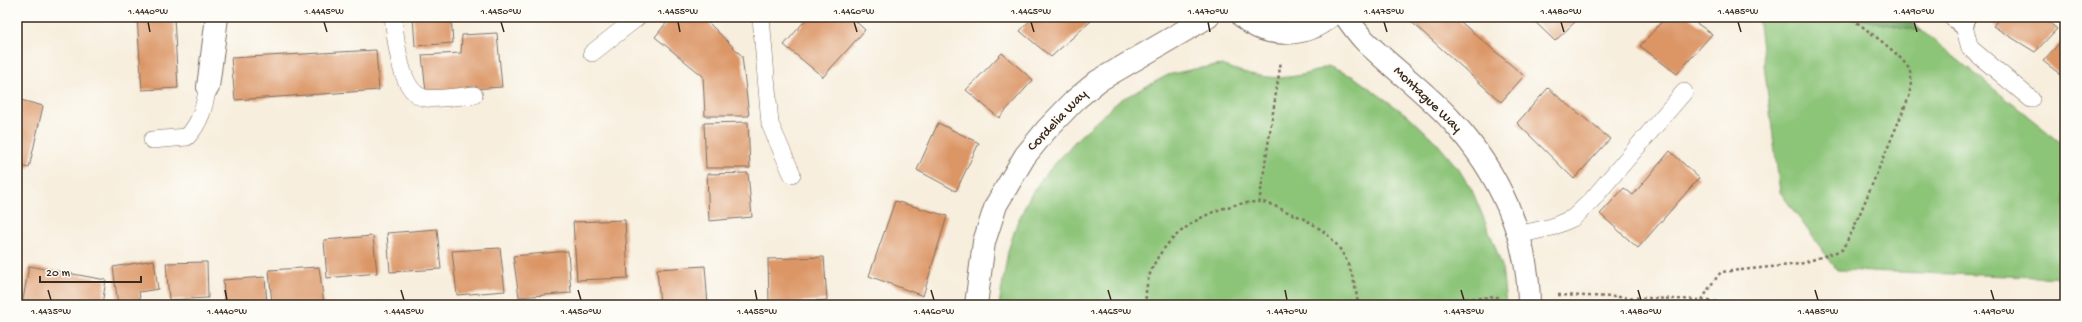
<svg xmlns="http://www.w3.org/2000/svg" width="2082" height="322" viewBox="0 0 2082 322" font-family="'Gochi Hand',sans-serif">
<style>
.green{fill:#8cc478;stroke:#64774b}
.forest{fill:#71aa68;stroke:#566a43}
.building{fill:#dc9666}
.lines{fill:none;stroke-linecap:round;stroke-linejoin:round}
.service-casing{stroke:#7d6f61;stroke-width:18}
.minor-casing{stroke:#7d6f61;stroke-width:24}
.tertiary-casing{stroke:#7d6f61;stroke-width:24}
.path{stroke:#7d6f61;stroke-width:2.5;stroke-dasharray:3 3;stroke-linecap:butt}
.service{stroke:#fff;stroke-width:17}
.minor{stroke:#fff;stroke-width:22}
.tertiary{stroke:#fff;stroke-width:22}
.ticks{fill:none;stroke:#3b2a1e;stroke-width:1.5}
.labels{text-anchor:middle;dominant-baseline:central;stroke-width:3.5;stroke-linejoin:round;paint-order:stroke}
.street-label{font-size:14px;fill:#3b2a1e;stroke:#fdfcf7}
.neatline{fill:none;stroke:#3b2a1e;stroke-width:1.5}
.ticks-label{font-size:10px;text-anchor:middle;fill:#3b2a1e}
</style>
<rect width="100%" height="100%" fill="#fdfcf7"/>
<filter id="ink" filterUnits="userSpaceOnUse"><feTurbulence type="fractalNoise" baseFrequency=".025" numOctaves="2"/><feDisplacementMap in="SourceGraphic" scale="8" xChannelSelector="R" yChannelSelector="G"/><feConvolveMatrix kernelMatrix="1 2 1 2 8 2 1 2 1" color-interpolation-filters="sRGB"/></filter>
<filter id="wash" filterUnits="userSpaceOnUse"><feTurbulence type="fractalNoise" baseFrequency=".012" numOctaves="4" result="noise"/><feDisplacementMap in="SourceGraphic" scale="16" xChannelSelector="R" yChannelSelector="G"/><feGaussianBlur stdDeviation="0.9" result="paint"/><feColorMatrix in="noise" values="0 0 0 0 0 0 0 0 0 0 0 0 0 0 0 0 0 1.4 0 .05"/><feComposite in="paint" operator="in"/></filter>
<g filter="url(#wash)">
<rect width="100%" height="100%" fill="#f7eedd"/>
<g class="green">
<polygon points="1758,17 1848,17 1922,31 2065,146 2065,278 1837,270 1780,192"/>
<path d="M1222 65C1262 80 1289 83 1328 66L1354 77 1411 118 1436 142 1457 167 1472 190 1493 241 1502 266 1506 305H999L1008 251 1017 223 1030 196 1043 177 1078 138 1120 100 1168 75 1194 69Z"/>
</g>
<polygon class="forest" points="1848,17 1905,17 1922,31"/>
<g id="blocks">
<g class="building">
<polygon points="137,17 174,17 178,88 142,90"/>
<polygon points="413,17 451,17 453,43 415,46"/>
<polygon points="671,17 703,17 742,56 749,116 705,116 703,76 655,37"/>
<polygon points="808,17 851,17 865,30 823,77 784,45"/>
<polygon points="1033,17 1086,17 1091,21 1051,57 1020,31"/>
<polygon points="1406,17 1455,17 1524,76 1501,102"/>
<polygon points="1530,17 1571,17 1576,21 1555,41"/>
<polygon points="1666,17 1688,17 1712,34 1677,74 1640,46"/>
<polygon points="2000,17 2043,17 2057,29 2035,52 1993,26"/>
<polygon points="497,33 502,87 426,92 422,55 461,53 462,35"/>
<polygon points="2065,37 2065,78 2043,61"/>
<polygon points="376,50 379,90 235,100 231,58"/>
<polygon points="1002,53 1033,80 999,118 966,90"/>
<polygon points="1548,88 1610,139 1574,179 1517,123"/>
<polygon points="17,99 43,106 29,168 17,165"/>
<polygon points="748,122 750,168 706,168 704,123"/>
<polygon points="938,123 979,143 956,191 917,170"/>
<polygon points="1670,151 1699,178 1638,248 1600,214 1624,188 1633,195"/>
<polygon points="748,173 752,217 709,221 707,174"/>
<polygon points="895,201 947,216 923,296 869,276"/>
<polygon points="625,220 628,278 577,280 573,222"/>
<polygon points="437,229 441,269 390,272 387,233"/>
<polygon points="373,236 377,273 327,278 324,240"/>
<polygon points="500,248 505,291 457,295 452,251"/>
<polygon points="568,251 571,293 519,297 513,256"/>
<polygon points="824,257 827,300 769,304 768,259"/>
<polygon points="154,260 158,289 139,292 141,305 118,305 113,267"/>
<polygon points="207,262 208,298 169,300 166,263"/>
<polygon points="29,266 106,280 102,305 22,305"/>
<polygon points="705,266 708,305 660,305 657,269"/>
<polygon points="319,267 324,304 272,305 269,270"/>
<polygon points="265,277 267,305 225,305 223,280"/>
</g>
</g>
</g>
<g filter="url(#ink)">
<use href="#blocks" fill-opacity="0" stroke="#7d6f61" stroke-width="1"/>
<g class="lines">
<g class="service-casing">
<g id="service">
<path d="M393 17C396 38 399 93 425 98 436 100 462 96 474 95"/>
<polyline points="761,17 770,124 792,174"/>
<polyline points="1963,23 1970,48 2031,99"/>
<polyline points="592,53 638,17"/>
<path d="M152 140 187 137C201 122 204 107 208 87"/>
<polyline points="1518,235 1552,227 1573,218 1591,201 1684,92"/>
</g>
</g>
<g class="minor-casing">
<g id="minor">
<path d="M1346 17C1352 25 1358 34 1365 41 1393 69 1426 92 1452 121 1498 171 1529 237 1529 305"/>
<polyline points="1956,17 1963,23"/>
<polyline points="208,87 217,17"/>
<polyline points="976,305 984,242 996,205 1025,156 1047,129 1075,100 1098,81 1208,17"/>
</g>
</g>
<g class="tertiary-casing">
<path id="tertiary" d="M1243 17C1264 39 1308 37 1329 17"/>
</g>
<g class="path">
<polyline points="1259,203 1281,61"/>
<polyline points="1558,295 1702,300 1738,305"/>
<path d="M1702 300 1711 285 1721 272 1800 264 1842 250 1853 230 1909 97C1910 89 1913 78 1909 69 1900 53 1865 29 1850 17"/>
<path d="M1146 305C1141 245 1208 201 1262 202 1270 203 1280 209 1288 212 1334 230 1352 255 1358 305"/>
<polyline points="1340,305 1499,297"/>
</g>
<use href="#service" class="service"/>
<use href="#minor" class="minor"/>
<use href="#tertiary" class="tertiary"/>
</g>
</g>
<path class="ticks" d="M148 22 150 32M324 22 327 32M501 22 504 32M678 22 680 32M854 22 857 32M1031 22 1034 32M1208 22 1210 32M1384 22 1387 32M1561 22 1564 32M1738 22 1741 32M1914 22 1917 32M48 290 51 300M225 290 227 300M401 290 404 300M578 290 581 300M755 290 757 300M931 290 934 300M1108 290 1111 300M1285 290 1287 300M1461 290 1464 300M1638 290 1641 300M1815 290 1818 300M1991 290 1994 300"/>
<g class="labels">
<g class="street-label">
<text transform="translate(1427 100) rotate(44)">Montague Way</text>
<text transform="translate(1058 121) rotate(-46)">Cordelia Way</text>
</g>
</g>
<rect width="2082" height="322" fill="none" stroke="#fdfcf7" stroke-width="44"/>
<path d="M40 276v6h101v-6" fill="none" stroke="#3b2a1e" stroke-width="2"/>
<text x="46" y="276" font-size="12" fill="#3b2a1e" stroke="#fdfcf7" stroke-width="3" paint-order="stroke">20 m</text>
<rect x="22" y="22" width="2038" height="278" class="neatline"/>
<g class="ticks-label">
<text x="148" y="14">1.4440°W</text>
<text x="324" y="14">1.4445°W</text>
<text x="501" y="14">1.4450°W</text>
<text x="678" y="14">1.4455°W</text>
<text x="854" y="14">1.4460°W</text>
<text x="1031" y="14">1.4465°W</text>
<text x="1208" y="14">1.4470°W</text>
<text x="1384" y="14">1.4475°W</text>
<text x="1561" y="14">1.4480°W</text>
<text x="1738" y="14">1.4485°W</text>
<text x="1914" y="14">1.4490°W</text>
<text x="51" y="314">1.4435°W</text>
<text x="227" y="314">1.4440°W</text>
<text x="404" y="314">1.4445°W</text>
<text x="581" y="314">1.4450°W</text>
<text x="757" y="314">1.4455°W</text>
<text x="934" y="314">1.4460°W</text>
<text x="1111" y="314">1.4465°W</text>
<text x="1287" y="314">1.4470°W</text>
<text x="1464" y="314">1.4475°W</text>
<text x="1641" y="314">1.4480°W</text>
<text x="1818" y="314">1.4485°W</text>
<text x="1994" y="314">1.4490°W</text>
</g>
</svg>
